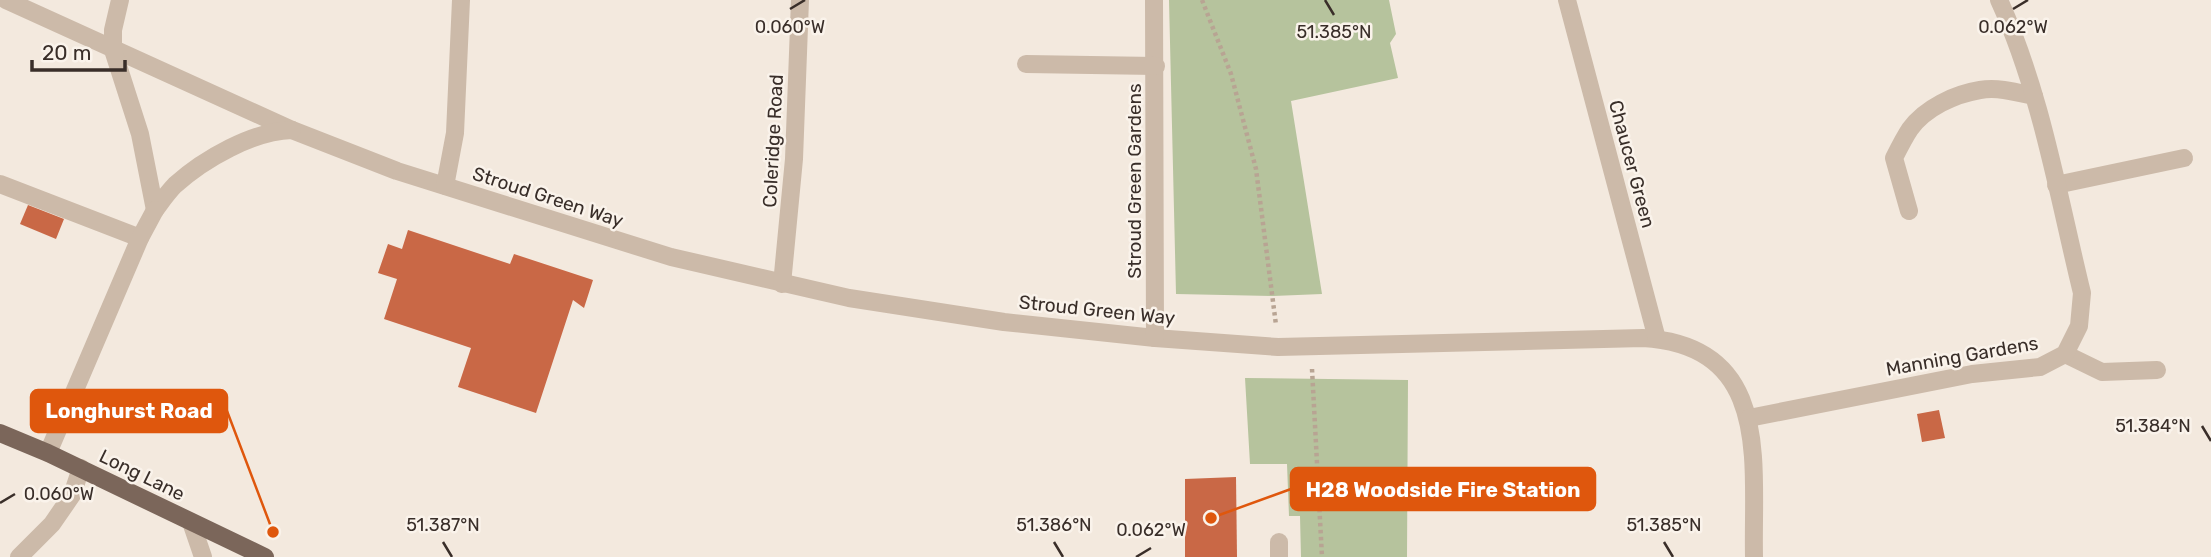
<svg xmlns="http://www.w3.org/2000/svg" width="2211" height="557" viewBox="0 0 2211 557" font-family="Rubik,sans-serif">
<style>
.green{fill:#b6c39d}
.building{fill:#c96846}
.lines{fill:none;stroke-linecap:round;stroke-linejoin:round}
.path{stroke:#b8a493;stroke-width:4.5;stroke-dasharray:3.5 3.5;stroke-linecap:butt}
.lane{stroke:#ccbaa9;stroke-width:18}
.street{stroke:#ccbaa9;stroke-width:18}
.primary{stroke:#7b665a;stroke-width:18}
.ticks{fill:none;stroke:#392e29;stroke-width:2.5}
.labels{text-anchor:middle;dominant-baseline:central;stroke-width:5;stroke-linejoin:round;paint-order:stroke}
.street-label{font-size:19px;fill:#392e29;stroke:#faf3eb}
.ticks-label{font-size:18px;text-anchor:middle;fill:#392e29;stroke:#faf3eb;stroke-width:5;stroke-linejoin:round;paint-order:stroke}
.leader{fill:none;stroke:#df570d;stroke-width:2.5}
.callout-dot{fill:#df570d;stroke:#faf3eb;stroke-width:2.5}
.callout{fill:#df570d;stroke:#df570d;stroke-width:2.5}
.callout-label{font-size:21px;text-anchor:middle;font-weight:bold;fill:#fff}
</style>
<rect width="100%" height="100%" fill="#f3e9de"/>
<g class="green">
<polygon points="1169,0 1389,0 1396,34 1390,43 1398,78 1291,101 1322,294 1273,296 1176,294"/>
<polygon points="1245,378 1408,380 1407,557 1301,557 1300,516 1289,516 1287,464 1250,464"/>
</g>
<g class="building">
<polygon points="28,205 64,219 56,239 20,224"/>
<polygon points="408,230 510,264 514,254 593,280 584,308 573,300 536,413 458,387 471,348 384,319 397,279 378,273 388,244 402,249"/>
<polygon points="1939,410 1945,438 1922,442 1917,414"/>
<polygon points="1236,477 1237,557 1185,557 1185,479"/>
</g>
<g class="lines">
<g class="path">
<polyline points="1202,0 1231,74 1256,169 1276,325"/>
<polyline points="1312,369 1322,557"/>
</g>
<g class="lane">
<polyline points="0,184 140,238"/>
<path d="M1909 211 1894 158C1899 148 1904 138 1910 129 1925 108 1955 94 1980 90 1998 87 2016 92 2034 96"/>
<polyline points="2065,354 2102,372 2157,370"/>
<polyline points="191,522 203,557"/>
<polyline points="1279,542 1279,557"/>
</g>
<g class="street">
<path d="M6 0 292 130 397 171 671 257 849 298 1004 322 1155 338 1278 347 1643 338C1773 346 1752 463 1754 557"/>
<path d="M120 0 113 30V50L140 134 155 210C161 202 168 192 175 185 204 159 253 131 292 130"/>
<polyline points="1154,0 1155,338"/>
<polyline points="1567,0 1657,339"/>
<polyline points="1026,64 1156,66"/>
<polyline points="2056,185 2184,158"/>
<polyline points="445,186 455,133 461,0"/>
<polyline points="782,284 794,159 800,0"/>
<path d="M1749 418 1972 374 2040 367 2065 354 2079 326 2082 293C2058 195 2041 92 1999 0"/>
<polyline points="48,453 140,238 155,210"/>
<polyline points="19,557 52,524 72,495 81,468"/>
</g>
<polyline class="primary" points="0,433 48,453 265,557"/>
</g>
<path class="ticks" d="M1325 0 1334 15M790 9 805 0M2013 9 2028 0M2202 426 2211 441M0 503 15 494M443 542 452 557M1054 542 1063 557M1664 542 1673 557M1136 557 1151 548"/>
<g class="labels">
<g class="street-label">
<text transform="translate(773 141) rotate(-87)">Coleridge Road</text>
<text transform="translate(1632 164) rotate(75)">Chaucer Green</text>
<text transform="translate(1134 181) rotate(-90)">Stroud Green Gardens</text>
<text transform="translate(548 197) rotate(18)">Stroud Green Way</text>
<text transform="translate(1097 310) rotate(6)">Stroud Green Way</text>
<text transform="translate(1962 356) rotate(-10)">Manning Gardens</text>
<text transform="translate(142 475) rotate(26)">Long Lane</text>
</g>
</g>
<g class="ticks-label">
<text x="790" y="33">0.060°W</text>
<text x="2013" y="33">0.062°W</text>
<text x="1334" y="38">51.385°N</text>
<text x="2153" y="432">51.384°N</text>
<text x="59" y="500">0.060°W</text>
<text x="443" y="531">51.387°N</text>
<text x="1054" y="531">51.386°N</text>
<text x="1664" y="531">51.385°N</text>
<text x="1151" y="536">0.062°W</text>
</g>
<path class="leader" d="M273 532L227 411M1211 518L1291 489"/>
<g class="callout-dot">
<circle cx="273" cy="532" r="7"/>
<circle cx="1211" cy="518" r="7"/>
</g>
<g class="callout">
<rect x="31" y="390" width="196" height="42" rx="7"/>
<rect x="1291" y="468" width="304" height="42" rx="7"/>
</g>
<g class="callout-label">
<text x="129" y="418">Longhurst Road</text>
<text x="1443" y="497">H28 Woodside Fire Station</text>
</g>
<path d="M32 60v10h93v-10" fill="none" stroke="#392e29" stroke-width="3.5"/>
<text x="42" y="60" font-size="21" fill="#392e29" stroke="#faf3eb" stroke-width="5" paint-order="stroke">20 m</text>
</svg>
